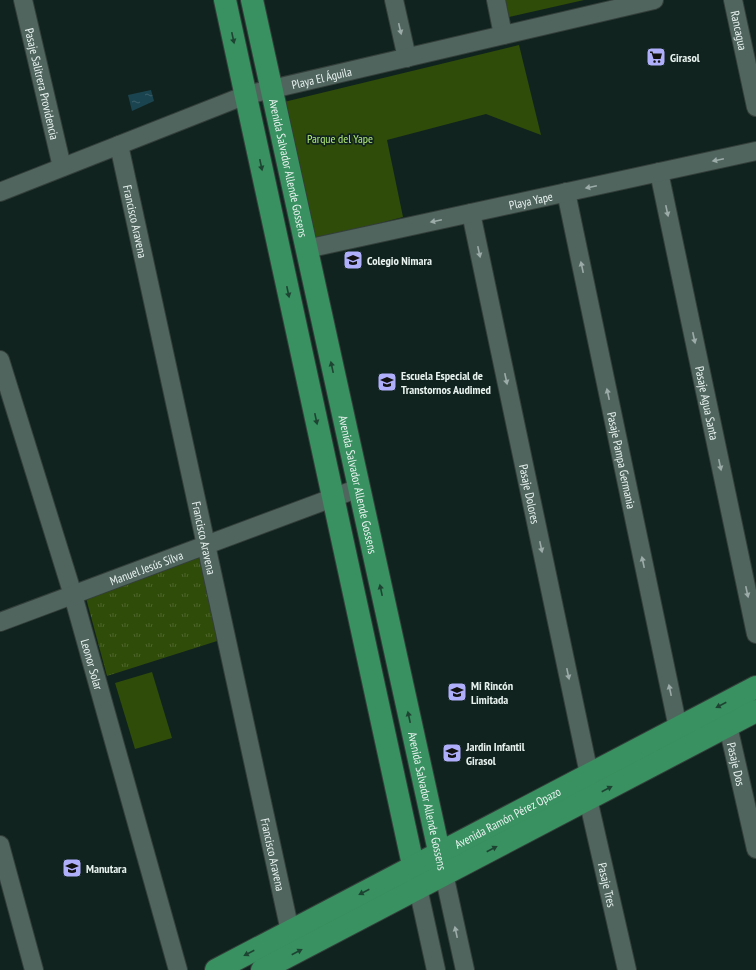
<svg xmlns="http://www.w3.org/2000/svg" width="756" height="970" viewBox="0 0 756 970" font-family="'PT Sans Narrow',sans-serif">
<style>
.grass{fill:url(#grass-tufts)}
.green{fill:#304c09}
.water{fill:url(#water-ripples)}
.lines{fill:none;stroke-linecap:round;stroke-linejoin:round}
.minor-casing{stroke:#333f3b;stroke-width:20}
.major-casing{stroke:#333f3b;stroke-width:24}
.minor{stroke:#51655f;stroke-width:18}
.major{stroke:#399060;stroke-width:22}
.oneway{fill:#9caca8}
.oneway2{fill:#1d4432}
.labels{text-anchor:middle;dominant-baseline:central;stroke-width:3.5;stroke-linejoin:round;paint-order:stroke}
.street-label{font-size:12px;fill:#e8f3f0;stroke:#11231e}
.poi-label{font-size:12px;font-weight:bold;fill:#e8f3f0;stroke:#11231e;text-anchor:start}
.park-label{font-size:12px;fill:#b2ea78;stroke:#11231e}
</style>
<defs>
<pattern id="grass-tufts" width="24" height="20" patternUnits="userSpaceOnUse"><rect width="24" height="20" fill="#304c09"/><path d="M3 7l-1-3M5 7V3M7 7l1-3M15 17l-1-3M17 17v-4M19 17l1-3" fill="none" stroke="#4e662d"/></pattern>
<pattern id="water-ripples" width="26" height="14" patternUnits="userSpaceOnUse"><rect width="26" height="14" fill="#1a4450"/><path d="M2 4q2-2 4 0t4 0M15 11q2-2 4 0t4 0" fill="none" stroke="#3b5f6a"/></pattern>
</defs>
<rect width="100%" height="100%" fill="#11231e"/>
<polygon class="grass" points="201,555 217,641 107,676 86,598"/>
<g class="green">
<polygon points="501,0 584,0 509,17 504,13"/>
<polygon points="519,45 541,135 486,114 387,140 403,217 312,241 284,102"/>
<polygon points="152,672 172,738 135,749 115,683"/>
</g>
<polygon class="water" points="151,90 154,101 132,111 128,95"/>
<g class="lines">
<g class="minor-casing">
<g id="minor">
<path id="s1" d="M23 0 62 167"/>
<polyline points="394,0 407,58"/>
<polyline points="496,0 503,35"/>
<path id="s2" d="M733 0 756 107"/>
<path id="s3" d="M119 145 290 931"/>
<path id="s4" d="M659 172 756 634"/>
<path id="s5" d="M0 192 246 95 654 0"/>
<path id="s6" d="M566 192 678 728"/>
<path id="s7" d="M471 213 589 774"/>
<path id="s8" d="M306 249 756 151"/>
<path id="s9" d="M0 360 73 595 178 970"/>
<path id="s10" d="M0 622 359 488"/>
<path id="s11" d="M728 726 756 849"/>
<path id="s12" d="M588 799 627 970"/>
<polyline points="0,845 34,970"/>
<polyline points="444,874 465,970"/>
<polyline points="418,888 436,970"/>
</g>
</g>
<g class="major-casing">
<g id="major">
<polyline points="225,0 418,888"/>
<path id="s13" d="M252 0 444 874"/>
<path id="s14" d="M216 970 756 687"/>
<polyline points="262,970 756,711"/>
</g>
</g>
<use href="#minor" class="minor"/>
<use href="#major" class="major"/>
</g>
<defs><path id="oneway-solid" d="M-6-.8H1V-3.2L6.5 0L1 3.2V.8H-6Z"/></defs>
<g class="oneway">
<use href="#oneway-solid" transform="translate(400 29) rotate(77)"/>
<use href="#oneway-solid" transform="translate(718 160) rotate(168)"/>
<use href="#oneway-solid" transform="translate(591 187) rotate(168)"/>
<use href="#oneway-solid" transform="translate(667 211) rotate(78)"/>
<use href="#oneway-solid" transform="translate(436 221) rotate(168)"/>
<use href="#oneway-solid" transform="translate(479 252) rotate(78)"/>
<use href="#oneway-solid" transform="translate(582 267) rotate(-102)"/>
<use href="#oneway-solid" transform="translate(694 338) rotate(78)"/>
<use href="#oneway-solid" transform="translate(506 379) rotate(78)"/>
<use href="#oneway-solid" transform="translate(608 394) rotate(-102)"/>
<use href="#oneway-solid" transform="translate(720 465) rotate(78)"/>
<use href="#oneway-solid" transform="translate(541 547) rotate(78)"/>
<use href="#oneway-solid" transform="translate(643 562) rotate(-102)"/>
<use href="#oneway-solid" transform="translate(747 592) rotate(78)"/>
<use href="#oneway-solid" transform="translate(568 674) rotate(78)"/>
<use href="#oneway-solid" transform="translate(670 690) rotate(-102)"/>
<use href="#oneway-solid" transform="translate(456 932) rotate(-102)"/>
</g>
<g class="oneway2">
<use href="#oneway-solid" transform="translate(233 38) rotate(78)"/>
<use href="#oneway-solid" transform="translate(261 165) rotate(78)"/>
<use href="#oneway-solid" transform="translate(288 292) rotate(78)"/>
<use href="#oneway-solid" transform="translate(332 367) rotate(-102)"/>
<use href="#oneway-solid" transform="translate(316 419) rotate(78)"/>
<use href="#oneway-solid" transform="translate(381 590) rotate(-102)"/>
<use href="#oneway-solid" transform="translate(721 705) rotate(152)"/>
<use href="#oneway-solid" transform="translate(409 717) rotate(-102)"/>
<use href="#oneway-solid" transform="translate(607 789) rotate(-28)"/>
<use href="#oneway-solid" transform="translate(492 849) rotate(-28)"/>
<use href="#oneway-solid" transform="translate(364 892) rotate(153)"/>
<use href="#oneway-solid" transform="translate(297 952) rotate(-28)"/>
<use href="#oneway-solid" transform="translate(249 953) rotate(152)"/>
</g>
<defs>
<g id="supermarket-square" transform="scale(1)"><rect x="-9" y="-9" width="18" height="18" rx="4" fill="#afaefa" stroke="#11231e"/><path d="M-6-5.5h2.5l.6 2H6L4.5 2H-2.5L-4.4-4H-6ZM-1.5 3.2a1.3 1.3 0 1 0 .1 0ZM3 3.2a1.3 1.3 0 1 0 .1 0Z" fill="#111"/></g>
<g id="school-square" transform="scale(1)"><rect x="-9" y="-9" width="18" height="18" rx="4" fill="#afaefa" stroke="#11231e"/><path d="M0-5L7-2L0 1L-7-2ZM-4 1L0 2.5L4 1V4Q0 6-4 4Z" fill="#111"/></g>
</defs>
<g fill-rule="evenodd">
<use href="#supermarket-square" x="656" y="57"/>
<use href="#school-square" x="353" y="260"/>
<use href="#school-square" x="387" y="382"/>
<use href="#school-square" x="457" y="692"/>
<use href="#school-square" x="452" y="753"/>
<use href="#school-square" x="72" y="868"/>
</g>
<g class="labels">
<g class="street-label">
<text stroke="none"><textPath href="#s2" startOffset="31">Rancagua</textPath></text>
<text stroke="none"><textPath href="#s5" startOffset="342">Playa El Águila</textPath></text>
<text stroke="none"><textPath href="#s1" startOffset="86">Pasaje Salitrera Providencia</textPath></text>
<text stroke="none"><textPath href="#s13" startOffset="172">Avenida Salvador Allende Gossens</textPath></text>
<text stroke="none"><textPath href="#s8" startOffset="230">Playa Yape</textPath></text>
<text stroke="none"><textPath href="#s3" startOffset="78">Francisco Aravena</textPath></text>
<text stroke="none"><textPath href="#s4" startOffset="236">Pasaje Agua Santa</textPath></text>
<text stroke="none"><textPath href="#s6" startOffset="274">Pasaje Pampa Germania</textPath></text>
<text stroke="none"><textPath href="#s13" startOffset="496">Avenida Salvador Allende Gossens</textPath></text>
<text stroke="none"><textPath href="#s7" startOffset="287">Pasaje Dolores</textPath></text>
<text stroke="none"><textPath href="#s3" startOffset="402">Francisco Aravena</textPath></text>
<text stroke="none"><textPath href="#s10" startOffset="156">Manuel Jesús Silva</textPath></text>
<text stroke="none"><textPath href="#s9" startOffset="318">Leonor Solar</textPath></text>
<text stroke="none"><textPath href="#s11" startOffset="39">Pasaje Dos</textPath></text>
<text stroke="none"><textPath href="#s13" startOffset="820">Avenida Salvador Allende Gossens</textPath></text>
<text stroke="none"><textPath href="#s14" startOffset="329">Avenida Ramón Pérez Opazo</textPath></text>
<text stroke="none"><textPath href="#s3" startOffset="726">Francisco Aravena</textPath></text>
<text stroke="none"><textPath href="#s12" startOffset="88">Pasaje Tres</textPath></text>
</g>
<g class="poi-label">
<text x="670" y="57">Girasol</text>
<text x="367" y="260">Colegio Nimara</text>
<text x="401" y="375">Escuela Especial de<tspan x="401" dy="14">Transtornos Audimed</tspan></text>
<text x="471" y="685">Mi Rincón<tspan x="471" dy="14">Limitada</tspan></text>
<text x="466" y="746">Jardin Infantil<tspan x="466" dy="14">Girasol</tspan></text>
<text x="86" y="868">Manutara</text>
</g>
<g class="park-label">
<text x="340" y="138">Parque del Yape</text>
</g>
</g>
</svg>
